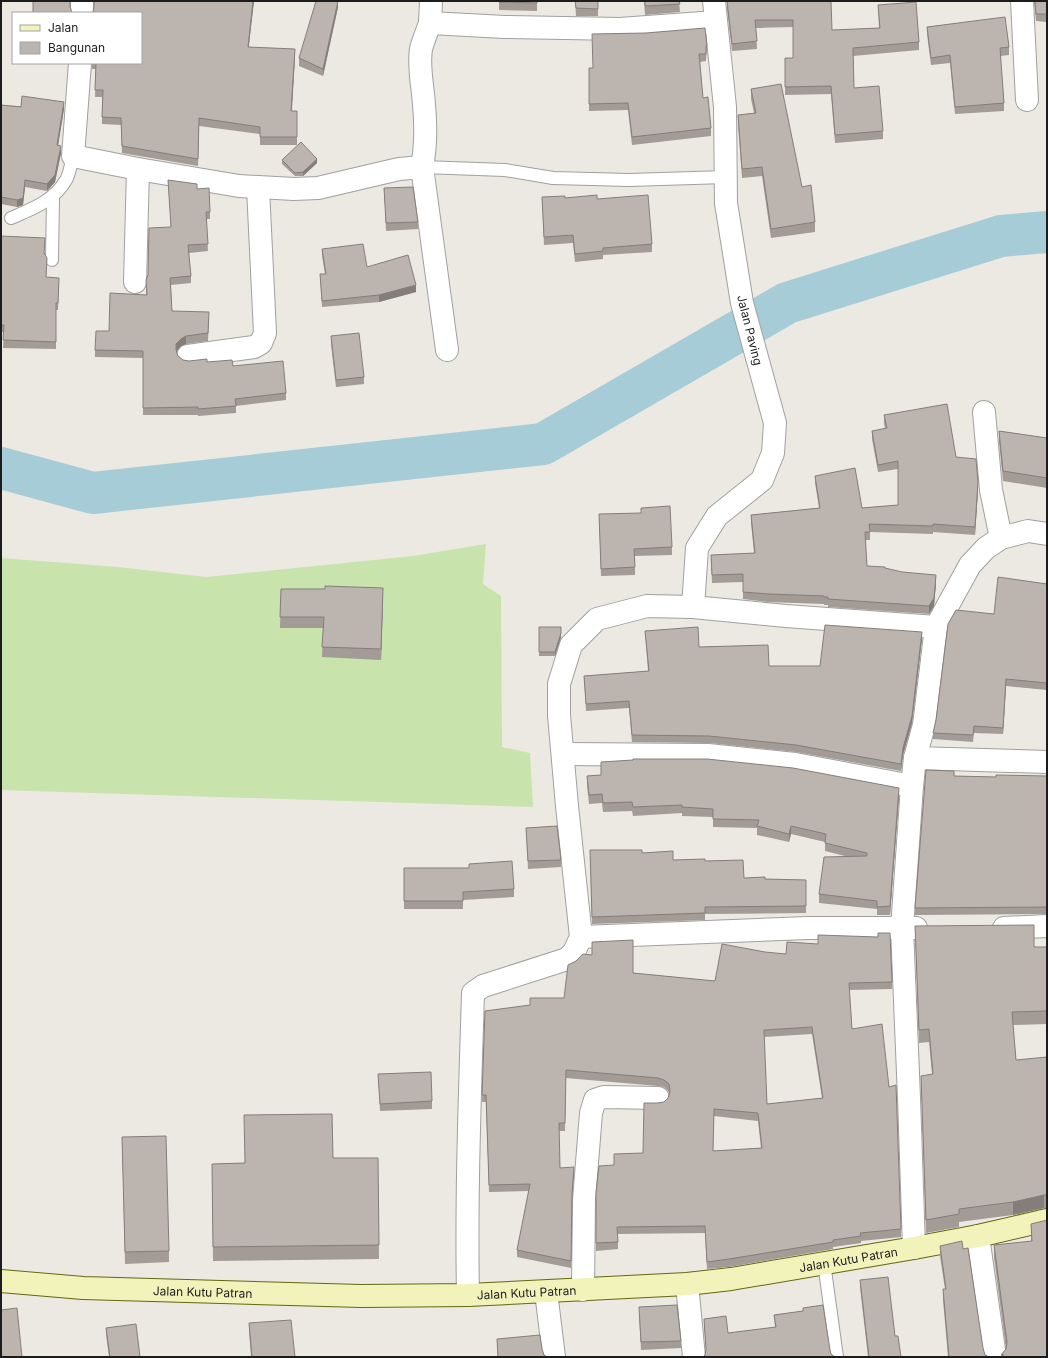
<svg xmlns="http://www.w3.org/2000/svg" width="1048" height="1358" viewBox="0 0 1048 1358" font-family="Inter,sans-serif">
<style>
.grass{fill:#c9e3ac}
.lines{fill:none;stroke-linecap:round;stroke-linejoin:round}
.river{stroke:#a6cdd7;stroke-width:42}
.lane-casing{stroke:#a0a0a0;stroke-width:14}
.street-casing{stroke:#a0a0a0;stroke-width:24}
.secondary-casing{stroke:#61680e;stroke-width:24}
.lane{stroke:#fff;stroke-width:12}
.street{stroke:#fff;stroke-width:22}
.secondary{stroke:#f2f3ba;stroke-width:22}
.wall{fill:#a29b96;fill-rule:evenodd}
.shaded-wall{fill:#847e7a}
.building{fill:#bcb4af;stroke:#847e7a;fill-rule:evenodd}
.labels{text-anchor:middle;dominant-baseline:central;stroke-width:4;stroke-linejoin:round;paint-order:stroke}
.street-label{font-size:12px;fill:#1c1c1c;stroke:#fff}
</style>
<rect width="100%" height="100%" fill="#ece9e2"/>
<polygon class="grass" points="486,544 483,584 501,596 502,747 530,753 533,807 1,790 1,558 118,567 206,577 413,556"/>
<g class="lines">
<polyline class="river" points="1,468 93,493 543,444 787,303 1001,236 1047,232"/>
<g class="lane-casing">
<g id="lane">
<polyline points="422,167 505,170 553,178 629,180 726,177"/>
<path d="M11 218C32 209 54 201 66 180 70 173 71 163 73 156"/>
<polyline points="52,260 53,197"/>
<polyline points="824,1263 837,1357"/>
</g>
</g>
<g class="street-casing">
<g id="street">
<polyline points="431,1 430,23 505,27 620,29 716,22"/>
<polyline points="1022,1 1027,100"/>
<polyline points="82,13 82,1"/>
<path d="M80 63 73 156 138 169 239 186 294 189 318 188 399 169 422 167C426 146 426 126 424 105 423 87 418 67 421 49 423 41 427 32 430 23"/>
<polyline points="422,167 447,350"/>
<polyline points="135,282 138,169"/>
<polyline points="188,356 254,347 261,343 265,333 258,188"/>
<polyline points="984,412 991,490 1001,538"/>
<polyline points="693,607 697,548 717,516 762,480 773,453 775,423 742,303 726,203 725,107 714,1"/>
<polyline points="563,754 708,755 795,764 912,786"/>
<polyline points="915,758 1047,762"/>
<polyline points="1004,928 1047,926"/>
<polyline points="581,937 808,928 916,928"/>
<polyline points="978,1236 995,1357"/>
<polyline points="914,1248 909,1098 902,928 912,786 915,758 924,725 936,627 970,565 986,548 1001,538 1028,531 1047,534"/>
<polyline points="687,1284 694,1357"/>
<polyline points="583,1290 584,1200 591,1113 595,1100 604,1097 658,1098"/>
<polyline points="546,1292 554,1357"/>
<path d="M468 1295C466 1195 470 1094 473 993L483 986 567 959 574 952 581 937 567 806 559 715V684L571 645 597 619 647 606 693 607 786 616 936 627"/>
</g>
</g>
<g class="secondary-casing">
<g id="secondary">
<path id="s1" d="M1 1281 83 1288 361 1296 468 1295 687 1284 731 1279 914 1248 978 1236 1047 1220"/>
</g>
</g>
<use href="#lane" class="lane"/>
<use href="#street" class="street"/>
<use href="#secondary" class="secondary"/>
</g>
<g class="wall">
<polygon points="94,1 254,1 248,47 295,57 292,111 297,111 297,145 260,145 260,134 199,126 198,166 122,153 121,125 102,124 102,97 95,97 96,69 92,69 92,63 141,63 93,12 94,6"/>
<polygon points="338,1 338,7 323,76 299,66 299,58"/>
<polygon points="499,1 537,1 537,11 499,10"/>
<polygon points="575,1 598,1 598,16 576,16"/>
<polygon points="644,1 679,1 680,12 645,15"/>
<polygon points="727,1 832,30 879,28 878,5 919,42 919,50 853,56 854,88 883,131 883,139 835,143 831,94 785,95 785,58 793,58 793,27 756,28 757,49 732,51 727,8"/>
<polygon points="1034,1 1047,1 1047,22 1036,21"/>
<polygon points="927,27 1009,47 1009,55 1000,56 1004,103 1004,111 955,114 950,63 931,65 927,34"/>
<polygon points="707,46 706,61 700,62 703,98 711,128 711,136 632,145 628,110 589,111 589,68 593,68"/>
<polygon points="751,89 802,187 815,222 815,232 771,238 762,176 742,178 738,124 738,115 754,113 751,99"/>
<polygon points="1,105 64,109 58,145 61,153 55,182 47,191 25,187 23,205 17,207 1,204"/>
<polygon points="282,160 317,163 303,176 295,176 282,164"/>
<polygon points="168,180 197,189 210,212 210,219 206,219 208,251 189,253 191,276 191,283 171,285 172,311 209,320 208,341 186,344 181,346 176,352 178,356 183,360 189,361 207,362 233,366 286,393 286,400 236,406 236,413 198,416 198,415 143,415 143,358 95,357 95,350 109,331 146,295 146,280 171,227"/>
<polygon points="384,188 418,222 418,229 386,231"/>
<polygon points="542,197 565,198 597,199 652,244 652,252 603,255 603,259 575,262 573,243 544,245"/>
<polygon points="1,236 45,253 47,265 46,277 59,285 58,310 56,310 56,349 3,348 4,332 1,332"/>
<polygon points="322,249 367,267 416,292 379,302 322,307 320,274 325,274 322,256"/>
<polygon points="331,336 364,377 364,384 336,387 331,344"/>
<polygon points="884,415 956,457 978,490 975,535 933,532 933,534 870,532 870,540 865,540 867,566 885,568 936,583 934,606 929,614 828,607 828,605 824,605 824,604 769,602 743,599 743,582 712,583 711,555 754,553 751,523 751,515 819,508 815,483 815,476 862,508 898,505 898,469 878,472 872,439 872,431 885,429 884,423"/>
<polygon points="999,431 1047,438 1047,488 1003,481 999,442"/>
<polygon points="599,514 672,547 672,555 635,556 635,575 601,576"/>
<polygon points="1047,584 1047,690 1006,686 1003,734 974,733 973,742 933,739 933,733 994,614"/>
<polygon points="281,589 383,599 381,660 322,657 323,628 280,628"/>
<polygon points="539,627 561,627 561,637 555,656 539,656"/>
<polygon points="645,631 699,647 769,666 820,666 922,639 912,723 903,755 901,771 796,752 709,743 632,742 629,708 586,711 584,676 648,671"/>
<polygon points="601,762 899,796 890,915 877,915 877,909 819,903 819,894 845,856 825,851 825,842 791,834 789,842 757,835 757,828 713,827 713,817 682,816 682,813 633,816 632,811 603,812 602,803 589,804 587,785 587,776 601,775"/>
<polygon points="954,776 996,777 1047,776 1047,914 915,915 915,908"/>
<polygon points="526,828 561,860 561,867 528,869"/>
<polygon points="642,853 673,860 705,861 744,878 765,879 806,880 806,913 705,914 705,920 592,924 590,857"/>
<polygon points="404,868 514,889 514,897 463,900 463,909 404,909"/>
<polygon points="915,926 1034,947 1047,947 1047,1024 1013,1025 1016,1060 1047,1057 1047,1208 1044,1208 1013,1215 959,1222 959,1227 926,1233 921,1076 932,1074 929,1042 919,1043"/>
<path d="M633 973 715 981 892 982V989L849 990 852 1029 901 1229V1237L861 1241V1243L833 1247V1249L729 1267 707 1269 705 1233 618 1234V1249L596 1251V1193L614 1165 643 1153 658 1103 664 1102 668 1098 669 1095V1092L664 1087 658 1086 566 1078 565 1131H559L560 1168 574 1174 572 1200 571 1268 517 1257V1250L529 1191 489 1192 486 1102H482L485 1011 530 1005 564 998ZM812 1034 822 1098 767 1104 764 1037ZM714 1116 758 1121 761 1148 713 1151Z"/>
<polygon points="378,1074 432,1101 432,1109 380,1111"/>
<polygon points="122,1137 169,1251 169,1262 125,1264"/>
<polygon points="333,1158 378,1158 379,1259 213,1261 212,1164 244,1163"/>
<polygon points="1031,1224 1047,1357 1001,1357 1001,1355 1006,1349 994,1258 994,1245 1031,1242"/>
<polygon points="940,1246 963,1249 983,1348 985,1355 989,1357 948,1357 943,1300 943,1289 945,1289 940,1256"/>
<polygon points="860,1280 895,1336 901,1357 868,1357 860,1287"/>
<polygon points="803,1308 830,1350 706,1351 704,1326 704,1319 728,1333 775,1327 774,1315 803,1311"/>
<polygon points="639,1314 681,1341 681,1348 641,1350"/>
<polygon points="249,1323 295,1357 251,1357 249,1331"/>
<polygon points="106,1328 140,1357 109,1357 106,1335"/>
<polygon points="497,1339 542,1349 544,1355 547,1357 498,1357"/>
</g>
<g class="shaded-wall">
<polygon points="253,1 254,1 248,54 248,47"/>
<polygon points="338,1 338,7 323,76 323,69"/>
<polygon points="295,49 295,57 291,118 291,111"/>
<polygon points="64,102 64,109 57,152 57,145"/>
<polygon points="61,146 61,153 55,182 47,191 47,184"/>
<polygon points="317,159 317,163 303,176 303,172"/>
<polygon points="25,180 25,187 23,205 17,207 17,200"/>
<polygon points="416,285 416,292 379,302 379,295"/>
<polygon points="186,336 186,344 181,346 176,352 176,344 181,339"/>
<polygon points="978,482 978,490 975,535 975,527"/>
<polygon points="936,575 936,583 934,606 929,614 929,606"/>
<polygon points="383,588 383,599 381,660 381,649"/>
<polygon points="922,632 922,639 912,723 903,755 901,771 901,764 903,748"/>
<polygon points="561,633 561,637 555,656 555,652"/>
<polygon points="1006,679 1006,686 1003,734 1003,728"/>
<polygon points="899,788 899,796 890,915 890,906"/>
<polygon points="791,826 791,834 789,842 789,834"/>
<polygon points="574,1167 572,1200 571,1268 572,1193"/>
<polygon points="1044,1195 1044,1208 1013,1215 1013,1202"/>
</g>
<g class="building">
<polygon points="33,1 70,1 70,6 72,13 33,13"/>
<polygon points="94,1 253,1 248,47 295,49 291,111 297,111 297,137 260,137 260,127 199,118 198,159 122,146 121,118 102,117 103,90 95,90 96,63 141,63 141,13 92,13 93,12 94,6"/>
<polygon points="316,1 338,1 323,69 299,58"/>
<polygon points="499,1 537,1 537,3 499,2"/>
<polygon points="575,1 598,1 598,9 576,8"/>
<polygon points="645,1 679,1 680,4 645,6"/>
<polygon points="727,1 831,1 832,30 880,28 878,5 916,2 919,42 853,48 854,88 879,86 883,131 835,135 831,86 785,87 785,58 793,58 793,20 755,20 757,41 732,44"/>
<polygon points="1035,1 1047,1 1047,14 1036,14"/>
<polygon points="1005,17 1009,47 1000,48 1004,103 955,107 950,55 931,58 927,27"/>
<polygon points="705,28 707,46 706,46 706,54 699,54 703,98 708,97 711,128 632,137 628,103 589,104 589,68 593,68 592,34 646,33"/>
<polygon points="781,84 802,187 811,185 815,222 771,229 762,167 742,169 738,115 756,113 751,89"/>
<polygon points="22,96 64,102 57,145 61,146 55,175 47,184 25,180 23,198 17,200 1,197 1,105 21,107"/>
<polygon points="301,142 317,159 303,172 295,173 282,160"/>
<polygon points="168,180 197,184 197,189 209,188 210,212 206,212 208,244 188,245 191,276 170,278 172,311 209,312 208,333 186,336 181,339 176,344 176,350 178,356 183,360 189,361 207,359 207,362 232,360 233,366 283,361 286,393 235,399 236,406 198,409 198,407 143,408 143,351 95,350 96,331 109,331 110,293 147,295 146,280 148,275 149,228 171,227"/>
<polygon points="413,187 418,222 386,223 384,188"/>
<polygon points="597,195 597,199 648,195 652,244 603,248 603,251 575,254 573,235 544,237 542,197 565,196 565,198"/>
<polygon points="1,236 45,238 44,253 47,258 46,277 59,278 58,303 56,303 56,342 3,340 4,325 1,325"/>
<polygon points="363,244 367,267 408,255 416,285 379,295 322,301 320,274 326,274 322,249"/>
<polygon points="359,333 364,377 336,380 331,336"/>
<polygon points="947,404 956,457 976,459 978,482 975,527 933,524 933,526 869,524 870,532 865,532 867,566 885,567 885,568 902,572 936,575 934,598 929,606 828,599 828,597 824,597 824,596 769,594 743,592 743,574 712,575 711,555 755,553 751,515 820,508 815,476 855,468 862,508 898,505 898,461 878,465 872,431 887,428 884,415"/>
<polygon points="999,431 1047,438 1047,478 1003,471"/>
<polygon points="670,506 672,547 634,549 635,567 601,569 599,514 641,513 641,508"/>
<polygon points="998,577 1047,584 1047,683 1006,679 1003,728 974,726 973,735 933,733 936,720 948,624 956,610 994,614"/>
<polygon points="325,586 383,588 381,649 322,647 324,617 280,617 281,589 325,589"/>
<polygon points="825,625 922,632 912,716 903,748 901,764 796,745 709,736 632,735 629,701 586,704 584,676 649,671 645,631 698,627 699,647 768,645 769,666 820,666"/>
<polygon points="539,627 561,627 561,633 555,652 539,652"/>
<polygon points="633,759 707,759 793,768 899,788 890,906 877,907 877,901 819,894 824,857 867,856 867,853 825,843 826,834 791,826 789,834 757,826 759,820 713,819 713,809 682,807 682,805 633,807 632,802 603,803 602,794 589,795 587,776 601,775 601,762 633,760"/>
<polygon points="926,770 954,771 954,776 996,777 996,775 1047,776 1047,907 915,908"/>
<polygon points="557,826 561,860 528,861 526,828"/>
<polygon points="590,850 642,850 642,853 673,851 673,860 705,859 705,861 743,860 744,878 765,877 765,879 806,880 806,906 705,907 705,913 592,917"/>
<polygon points="512,861 514,889 463,892 463,901 404,901 404,868 469,868 469,864"/>
<polygon points="1034,925 1034,947 1047,947 1047,1011 1012,1012 1016,1060 1047,1057 1047,1195 1044,1195 1013,1202 959,1209 959,1214 926,1220 921,1076 933,1074 929,1029 919,1030 915,926"/>
<path d="M878 933H890L892 982 849 983 852 1029 882 1024 889 1087 896 1085 901 1229 860 1233 861 1236 833 1240V1242L729 1259 707 1262 705 1226 617 1227 618 1242 596 1243V1193L599 1166 614 1165V1154L643 1153 644 1103H658L664 1102 668 1098 670 1091 669 1084 664 1080 658 1078 566 1070 565 1123H559L560 1168 574 1167 572 1193 571 1261 517 1250 530 1184 489 1185 486 1095H482L485 1011 530 1005V998H564L568 965 576 961 583 954 592 955V942L633 940V973L715 981 722 944 765 952 786 954 787 942 818 944V935L878 937ZM812 1027 823 1098 767 1104 764 1030ZM714 1109 758 1113 762 1148 713 1151Z"/>
<polygon points="431,1072 432,1101 380,1104 378,1074"/>
<polygon points="332,1114 333,1158 378,1158 379,1245 213,1247 212,1164 245,1163 244,1115"/>
<polygon points="166,1136 169,1251 125,1252 122,1137"/>
<polygon points="1047,1220 1047,1357 1003,1357 1003,1354 1001,1355 1006,1349 1007,1342 994,1245 1032,1241 1031,1224"/>
<polygon points="962,1241 963,1249 968,1248 983,1348 985,1355 989,1357 949,1357 943,1289 946,1289 940,1246"/>
<polygon points="888,1277 895,1336 898,1336 901,1357 869,1357 860,1280"/>
<polygon points="677,1305 681,1341 641,1342 639,1307"/>
<polygon points="823,1305 830,1350 831,1354 835,1357 703,1357 705,1355 706,1349 704,1319 726,1316 728,1333 776,1327 774,1315 803,1311 803,1308"/>
<polygon points="17,1308 22,1357 2,1357 1,1351 1,1310"/>
<polygon points="291,1320 295,1357 252,1357 249,1323"/>
<polygon points="136,1324 140,1357 110,1357 106,1328"/>
<polygon points="540,1335 542,1349 544,1355 547,1357 498,1357 497,1339"/>
</g>
<g class="labels">
<g class="street-label">
<text transform="translate(750 330) rotate(76)">Jalan Paving</text>
<text stroke="none"><textPath href="#s1" startOffset="850">Jalan Kutu Patran</textPath></text>
<text stroke="none"><textPath href="#s1" startOffset="202">Jalan Kutu Patran</textPath></text>
<text stroke="none"><textPath href="#s1" startOffset="526">Jalan Kutu Patran</textPath></text>
</g>
</g>
<rect width="1048" height="1358" fill="none" stroke="#1c1c1c" stroke-width="4"/>
<rect x="12" y="12" width="130" height="52" fill="#ffffff" stroke="#a4a4a4"/>
<rect x="20" y="25" width="20" height="6" fill="#f2f3ba" stroke="#a4a4a4"/>
<text x="48" y="32" font-size="12" fill="#1c1c1c">Jalan</text>
<rect x="20" y="42" width="20" height="12" fill="#bcb4af" stroke="#a4a4a4"/>
<text x="48" y="52" font-size="12" fill="#1c1c1c">Bangunan</text>
</svg>
